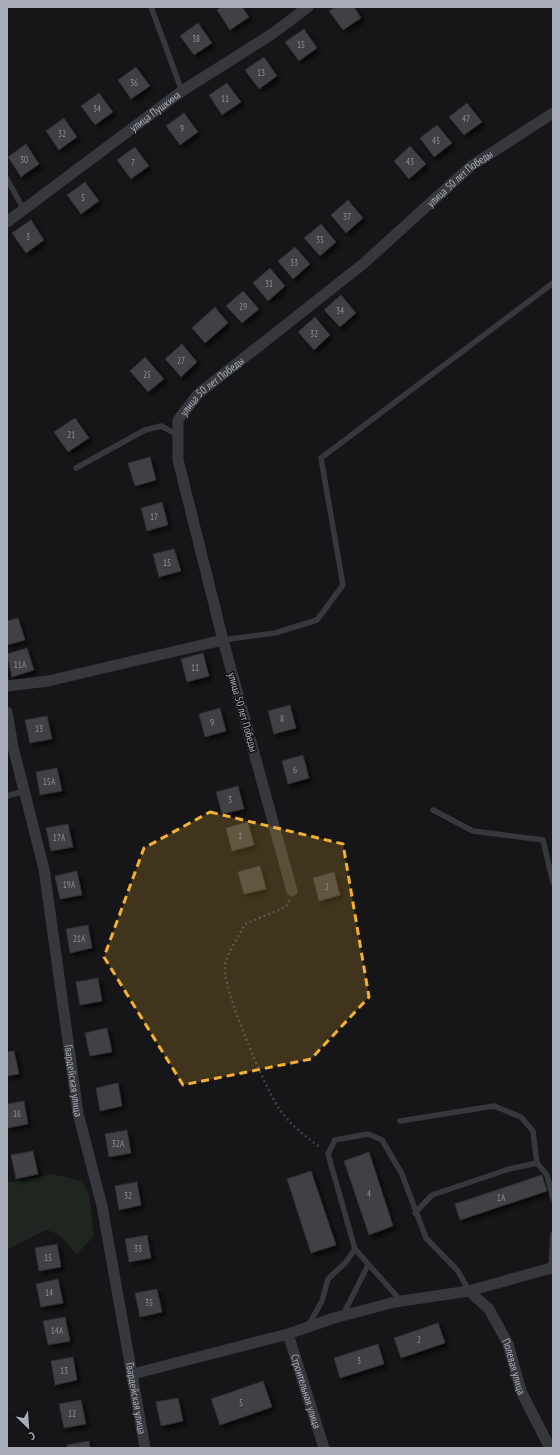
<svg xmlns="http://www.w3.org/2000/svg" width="560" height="1455" viewBox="0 0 560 1455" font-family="'PT Sans Narrow',sans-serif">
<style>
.green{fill:#1e261f}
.building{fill:#404145;stroke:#303034;filter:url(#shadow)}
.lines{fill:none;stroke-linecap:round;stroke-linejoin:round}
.path{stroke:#3d3f44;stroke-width:2.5;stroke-dasharray:2 3;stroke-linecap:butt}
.service{stroke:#37383d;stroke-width:5.5}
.minor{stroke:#37383d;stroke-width:11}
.marked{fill:#f2b134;fill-opacity:0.2;stroke:#f2b134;stroke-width:3;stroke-dasharray:8 5;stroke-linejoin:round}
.labels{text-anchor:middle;stroke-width:3;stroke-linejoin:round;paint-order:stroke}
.number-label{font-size:9px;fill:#8e929b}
.street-label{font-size:11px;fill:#a8adb8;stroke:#111113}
</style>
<defs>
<filter id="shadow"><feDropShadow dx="3.5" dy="3.5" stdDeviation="2" flood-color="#0009"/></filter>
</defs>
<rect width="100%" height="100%" fill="#161618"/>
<path class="green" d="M52,1174L82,1181L89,1194L94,1236L77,1254L58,1234L46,1230L7,1250V1183Z"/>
<g class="building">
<path d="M221,7H242L249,17L230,30L217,10Z"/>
<path d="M335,7H354L361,18L343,30L329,11Z"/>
<path d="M198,23L212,43L194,55L180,36Z"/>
<path d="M304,29L317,48L299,61L285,42Z"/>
<path d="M264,57L277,76L259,89L245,70Z"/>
<path d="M136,67L150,86L131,99L118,80Z"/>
<path d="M227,83L241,102L222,115L209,95Z"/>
<path d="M99,93L113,112L95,125L81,106Z"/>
<path d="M467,103L482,122L464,135L449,117Z"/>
<path d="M184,113L198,132L180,145L166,126Z"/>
<path d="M64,118L77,137L59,150L46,131Z"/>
<path d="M437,125L452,143L434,157L420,138Z"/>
<path d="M26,144L39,164L21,177L8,157Z"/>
<path d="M410,146L426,164L409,179L394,161Z"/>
<path d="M135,147L149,166L131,179L117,160Z"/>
<path d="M85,182L99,201L81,214L67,195Z"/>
<path d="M348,200L363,218L346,233L331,215Z"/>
<path d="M31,220L44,240L26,253L12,233Z"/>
<path d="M321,224L336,242L320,256L304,238Z"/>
<path d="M295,247L310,264L293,279L278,261Z"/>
<path d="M270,268L285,286L268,301L253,283Z"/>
<path d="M243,291L259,309L242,323L226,306Z"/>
<path d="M341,295L356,313L340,327L324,310Z"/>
<path d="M215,307L228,323L205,343L192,328Z"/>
<path d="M315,317L330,335L314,350L298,332Z"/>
<path d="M182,344L197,362L181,377L165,359Z"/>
<path d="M145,357L164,379L148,392L130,371Z"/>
<path d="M75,418L89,438L68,452L54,432Z"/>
<path d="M150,457L156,480L135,486L128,463Z"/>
<path d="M162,502L168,525L147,531L141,508Z"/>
<path d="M174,549L181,571L159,577L153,554Z"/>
<path d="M18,618L25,640L7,645V621Z"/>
<path d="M27,648L34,670L12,677L7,654Z"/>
<path d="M203,653L209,676L187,682L181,659Z"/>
<path d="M290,705L296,728L274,734L268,711Z"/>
<path d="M220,708L226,731L205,737L199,714Z"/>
<path d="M47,716L52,739L30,743L25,720Z"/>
<path d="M303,755L309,778L288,784L282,761Z"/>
<path d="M57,768L62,791L40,795L36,772Z"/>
<path d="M238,786L244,809L222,814L216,792Z"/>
<path d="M248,822L254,845L232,851L226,828Z"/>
<path d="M68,824L73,847L51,851L46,828Z"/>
<path d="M260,866L266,889L244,894L238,872Z"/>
<path d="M77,871L82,895L60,899L55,876Z"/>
<path d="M334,872L340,895L319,901L313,878Z"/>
<path d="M88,925L92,948L70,953L66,929Z"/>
<path d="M98,978L102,1001L80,1005L76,982Z"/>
<path d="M107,1028L112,1052L90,1056L85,1033Z"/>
<path d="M14,1051L19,1074L7,1076V1052Z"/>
<path d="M118,1083L122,1106L100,1111L96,1088Z"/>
<path d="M24,1101L28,1124L7,1128V1104Z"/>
<path d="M127,1130L131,1153L109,1157L105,1134Z"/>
<path d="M33,1151L38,1174L16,1179L11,1155Z"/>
<path d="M369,1152L393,1226L369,1235L344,1161Z"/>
<path d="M311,1171L336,1245L311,1253L287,1179Z"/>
<path d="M542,1175L547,1191L460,1220L455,1204Z"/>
<path d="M137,1182L141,1205L119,1210L115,1186Z"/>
<path d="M147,1235L151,1258L129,1262L125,1239Z"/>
<path d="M57,1244L61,1267L39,1271L35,1248Z"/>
<path d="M58,1279L63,1303L41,1307L36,1284Z"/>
<path d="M157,1289L162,1312L140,1317L135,1293Z"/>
<path d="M65,1317L70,1341L48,1345L43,1321Z"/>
<path d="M438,1323L445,1343L401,1358L394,1338Z"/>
<path d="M378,1344L384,1364L340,1378L334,1358Z"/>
<path d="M73,1357L77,1380L55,1385L51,1361Z"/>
<path d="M263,1381L272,1407L220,1425L211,1399Z"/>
<path d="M178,1398L183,1421L161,1426L156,1402Z"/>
<path d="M81,1400L86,1424L64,1428L59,1404Z"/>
<path d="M89,1441L90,1448H68L67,1445Z"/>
</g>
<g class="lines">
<path class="path" d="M289,900L286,907L245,924C240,934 226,955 225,965C221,986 265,1087 278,1107C289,1124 305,1136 321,1148"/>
<g class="service">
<path d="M151,7L182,91"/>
<path d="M7,179L24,210"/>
<path d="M76,468L145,430L161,426L178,435"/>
<path d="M223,640L275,633L317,620L343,585L321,458L553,283"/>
<path d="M7,796L25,791"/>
<path d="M433,810L473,831L543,840L553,883"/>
<path d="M400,1121L494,1106L521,1117L533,1131L537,1163"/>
<path d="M415,1213L432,1195L509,1169L537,1163L547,1175L553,1199"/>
<path d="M355,1249L401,1301"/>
<path d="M551,1268L553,1234"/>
<path d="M343,1315L368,1265"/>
<path d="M308,1326L322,1301L328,1279L346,1262L355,1249L328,1154L335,1140L368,1134L382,1140L402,1174L426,1238L458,1271L469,1291"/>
</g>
<g class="minor">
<path id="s1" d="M7,222L182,91L272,34L308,7"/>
<path d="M7,686L48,681L223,640"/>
<path id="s2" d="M7,712L13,747L44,869L78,1113L102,1206L145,1448"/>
<path id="s3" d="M292,891L223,640L178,460V420L198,394L363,264L471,166L553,113"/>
<path id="s4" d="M469,1291L489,1309L508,1344L521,1391L550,1448"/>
<path id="s5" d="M288,1334L324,1448"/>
<path d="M133,1374L288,1334L334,1318L395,1302L469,1291L551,1268L553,1269"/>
</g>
</g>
<path class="marked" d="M210,812L343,844L369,997L311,1059L183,1085L104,957L144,848Z"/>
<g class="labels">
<g class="number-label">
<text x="196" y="42">38</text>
<text x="301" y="48">15</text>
<text x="261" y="76">13</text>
<text x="134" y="86">36</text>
<text x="225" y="102">11</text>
<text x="97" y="112">34</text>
<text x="466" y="122">47</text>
<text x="182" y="132">9</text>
<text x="62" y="137">32</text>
<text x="436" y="144">45</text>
<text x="24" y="163">30</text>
<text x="410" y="165">43</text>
<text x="133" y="166">7</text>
<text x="83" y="201">5</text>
<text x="347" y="220">37</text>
<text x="28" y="240">3</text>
<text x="320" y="243">35</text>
<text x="294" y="266">33</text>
<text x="269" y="287">31</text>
<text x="243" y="310">29</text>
<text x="340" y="314">34</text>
<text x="314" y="337">32</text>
<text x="181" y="364">27</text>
<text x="147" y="378">25</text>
<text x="71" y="438">21</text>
<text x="154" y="520">17</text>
<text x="167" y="566">15</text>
<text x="20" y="668">11А</text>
<text x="195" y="671">11</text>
<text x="282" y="722">8</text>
<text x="212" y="726">9</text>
<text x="39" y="732">13</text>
<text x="295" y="773">6</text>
<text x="49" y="785">15А</text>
<text x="230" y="803">3</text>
<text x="240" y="839">1</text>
<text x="59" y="841">17А</text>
<text x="69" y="888">19А</text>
<text x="327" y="890">2</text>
<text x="79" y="942">21А</text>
<text x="17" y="1117">16</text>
<text x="118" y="1147">32А</text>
<text x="369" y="1197">4</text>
<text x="128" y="1199">32</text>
<text x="501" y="1201">1А</text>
<text x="138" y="1252">33</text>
<text x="48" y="1261">15</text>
<text x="49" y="1296">14</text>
<text x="149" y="1306">35</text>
<text x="57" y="1334">14А</text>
<text x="419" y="1343">2</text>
<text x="359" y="1364">3</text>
<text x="64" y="1374">13</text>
<text x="241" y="1406">5</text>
<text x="72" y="1417">12</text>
</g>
<g class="street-label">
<text dy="4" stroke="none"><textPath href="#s1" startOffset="185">улица Пушкина</textPath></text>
<text dy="4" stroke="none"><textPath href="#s3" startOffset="858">улица 50 лет Победы</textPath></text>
<text dy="4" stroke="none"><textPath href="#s3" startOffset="534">улица 50 лет Победы</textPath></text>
<text transform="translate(243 712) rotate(74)" y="4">улица 50 лет Победы</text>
<text dy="4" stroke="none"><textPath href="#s2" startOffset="375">Гвардейская улица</textPath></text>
<text dy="4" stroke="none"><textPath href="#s4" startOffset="90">Полевая улица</textPath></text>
<text dy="4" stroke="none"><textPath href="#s5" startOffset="60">Строительная улица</textPath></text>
<text dy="4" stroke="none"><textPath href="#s2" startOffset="699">Гвардейская улица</textPath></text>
</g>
</g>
<rect width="560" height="1455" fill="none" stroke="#a8adb8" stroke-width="16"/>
<g transform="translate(28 1427) rotate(155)" stroke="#111113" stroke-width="3" paint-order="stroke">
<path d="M0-3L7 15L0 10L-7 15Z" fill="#a8adb8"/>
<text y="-6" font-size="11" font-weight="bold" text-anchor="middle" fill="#a8adb8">С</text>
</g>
</svg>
